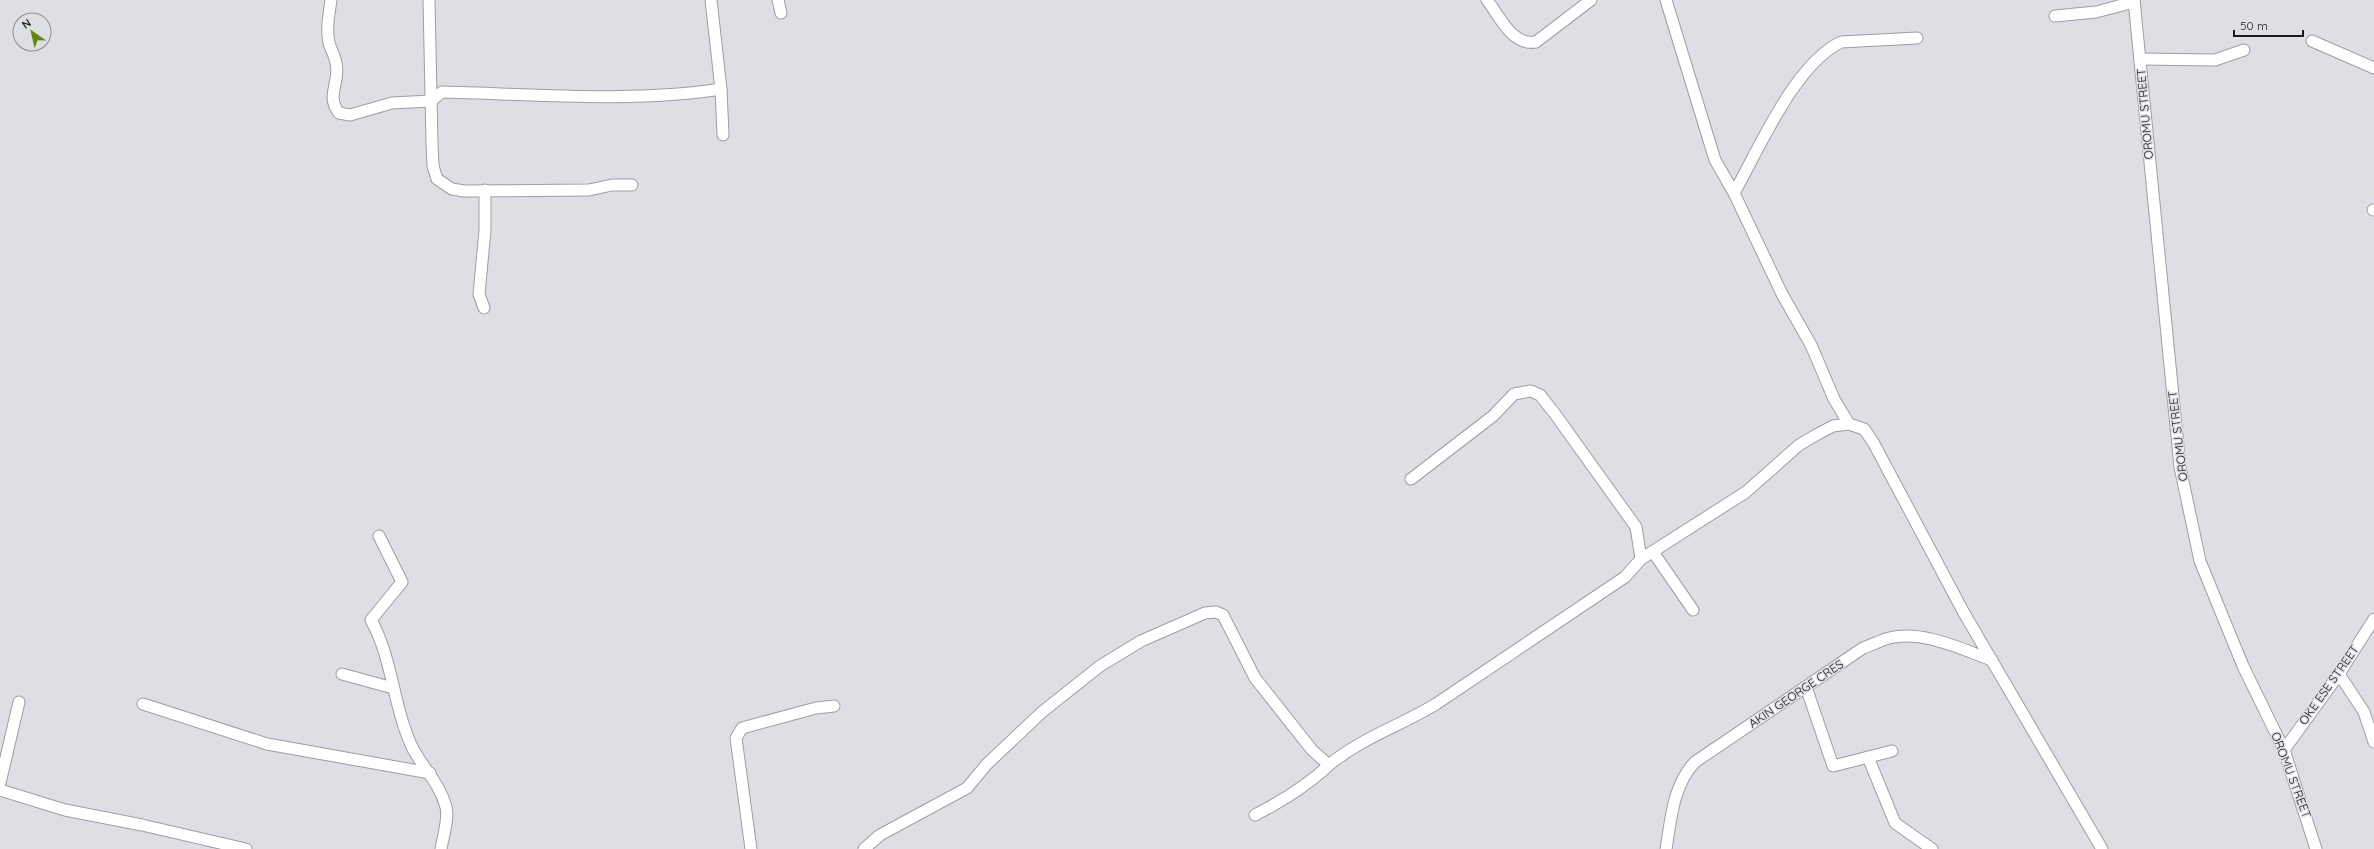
<svg xmlns="http://www.w3.org/2000/svg" width="2374" height="849" viewBox="0 0 2374 849" font-family="Quicksand,sans-serif">
<style>
.lines{fill:none;stroke-linecap:round;stroke-linejoin:round}
.minor-casing{stroke:#9d9ea2;stroke-width:13}
.minor{stroke:#fff;stroke-width:11}
.labels{text-anchor:middle;stroke-width:3;stroke-linejoin:round;paint-order:stroke}
.street-label{font-size:12px;fill:#191a1b;stroke:#dedfe4}
</style>
<rect width="100%" height="100%" fill="#dedfe4"/>
<g class="lines">
<g class="minor-casing">
<g id="minor">
<path d="M331,0C329,15 326,28 329,43C331,50 335,56 336,63C341,82 325,95 339,113L350,115L392,103L431,101L442,92C534,94 630,103 721,89"/>
<path d="M429,0L432,143L433,166L437,179L452,189L464,191L589,190L612,185H632"/>
<path d="M711,0L721,89L723,135"/>
<path d="M778,0L781,13"/>
<path d="M1487,0C1500,17 1512,46 1536,42L1591,0"/>
<path d="M1666,0L1715,160L1734,193L1782,294L1811,345L1834,399L1849,424"/>
<path d="M2134,0L2180,467L2200,561L2243,666L2284,750L2316,849"/>
<path d="M2055,16L2096,12L2134,2"/>
<path d="M2312,41L2374,68"/>
<path d="M2140,59L2215,60L2244,50"/>
<path d="M1734,193C1759,149 1794,65 1841,42L1917,38"/>
<path d="M2373,210H2374"/>
<path d="M484,308L479,294L485,230V190"/>
<path d="M1411,479L1493,416L1514,394L1531,391L1540,395L1555,414L1636,527L1641,559"/>
<path d="M379,536L402,582L371,620C393,659 393,708 413,749C424,769 440,784 446,807C449,818 443,837 441,849"/>
<path d="M1653,552L1693,610"/>
<path d="M342,674L393,688"/>
<path d="M2339,674L2364,712L2374,742"/>
<path d="M1806,687L1833,766L1892,751"/>
<path d="M143,704L267,744L430,773"/>
<path d="M2284,750L2339,674L2374,619"/>
<path d="M1868,757L1895,823L1932,849"/>
<path d="M0,783L19,702"/>
<path d="M0,790L65,810L142,825L246,849"/>
<path d="M1255,815C1282,801 1307,786 1329,765"/>
<path d="M751,849L736,738L742,728L816,708L834,706"/>
<path d="M864,849L880,835L967,788L987,764L1042,712L1100,666L1141,641L1205,613L1216,612L1223,615L1255,678L1312,750L1329,765C1363,737 1400,726 1436,704L1625,577L1641,559L1746,492L1799,445L1816,435L1833,426L1849,424L1864,429L1873,442L1964,613L2102,849"/>
<path d="M1666,849C1671,819 1673,785 1695,762L1863,648C1872,645 1881,640 1889,638C1923,630 1961,649 1992,660"/>
</g>
</g>
<use href="#minor" class="minor"/>
</g>
<g class="labels">
<g class="street-label">
<text transform="translate(2145 114) rotate(-95)" y="4">OROMU STREET</text>
<text transform="translate(2178 436) rotate(-97)" y="4">OROMU STREET</text>
<text transform="translate(2329 685) rotate(-55)" y="4">OKE ESE STREET</text>
<text transform="translate(1796 694) rotate(-34)" y="4">AKIN GEORGE CRES</text>
<text transform="translate(2291 775) rotate(69)" y="4">OROMU STREET</text>
</g>
</g>
<g transform="translate(32 32) rotate(326)"><circle r="19" fill="#dedfe4" stroke="#8f9094"/>
<path d="M0-3L7 15L0 10L-7 15Z" fill="#61880f"/>
<text y="-6" font-size="11" font-weight="bold" text-anchor="middle" fill="#191a1b">N</text>
</g>
<path d="M2234 30v6h69v-6" fill="none" stroke="#191a1b" stroke-width="2"/>
<text x="2240" y="30" font-size="12" fill="#191a1b" stroke="#dedfe4" stroke-width="3" paint-order="stroke">50 m</text>
</svg>
